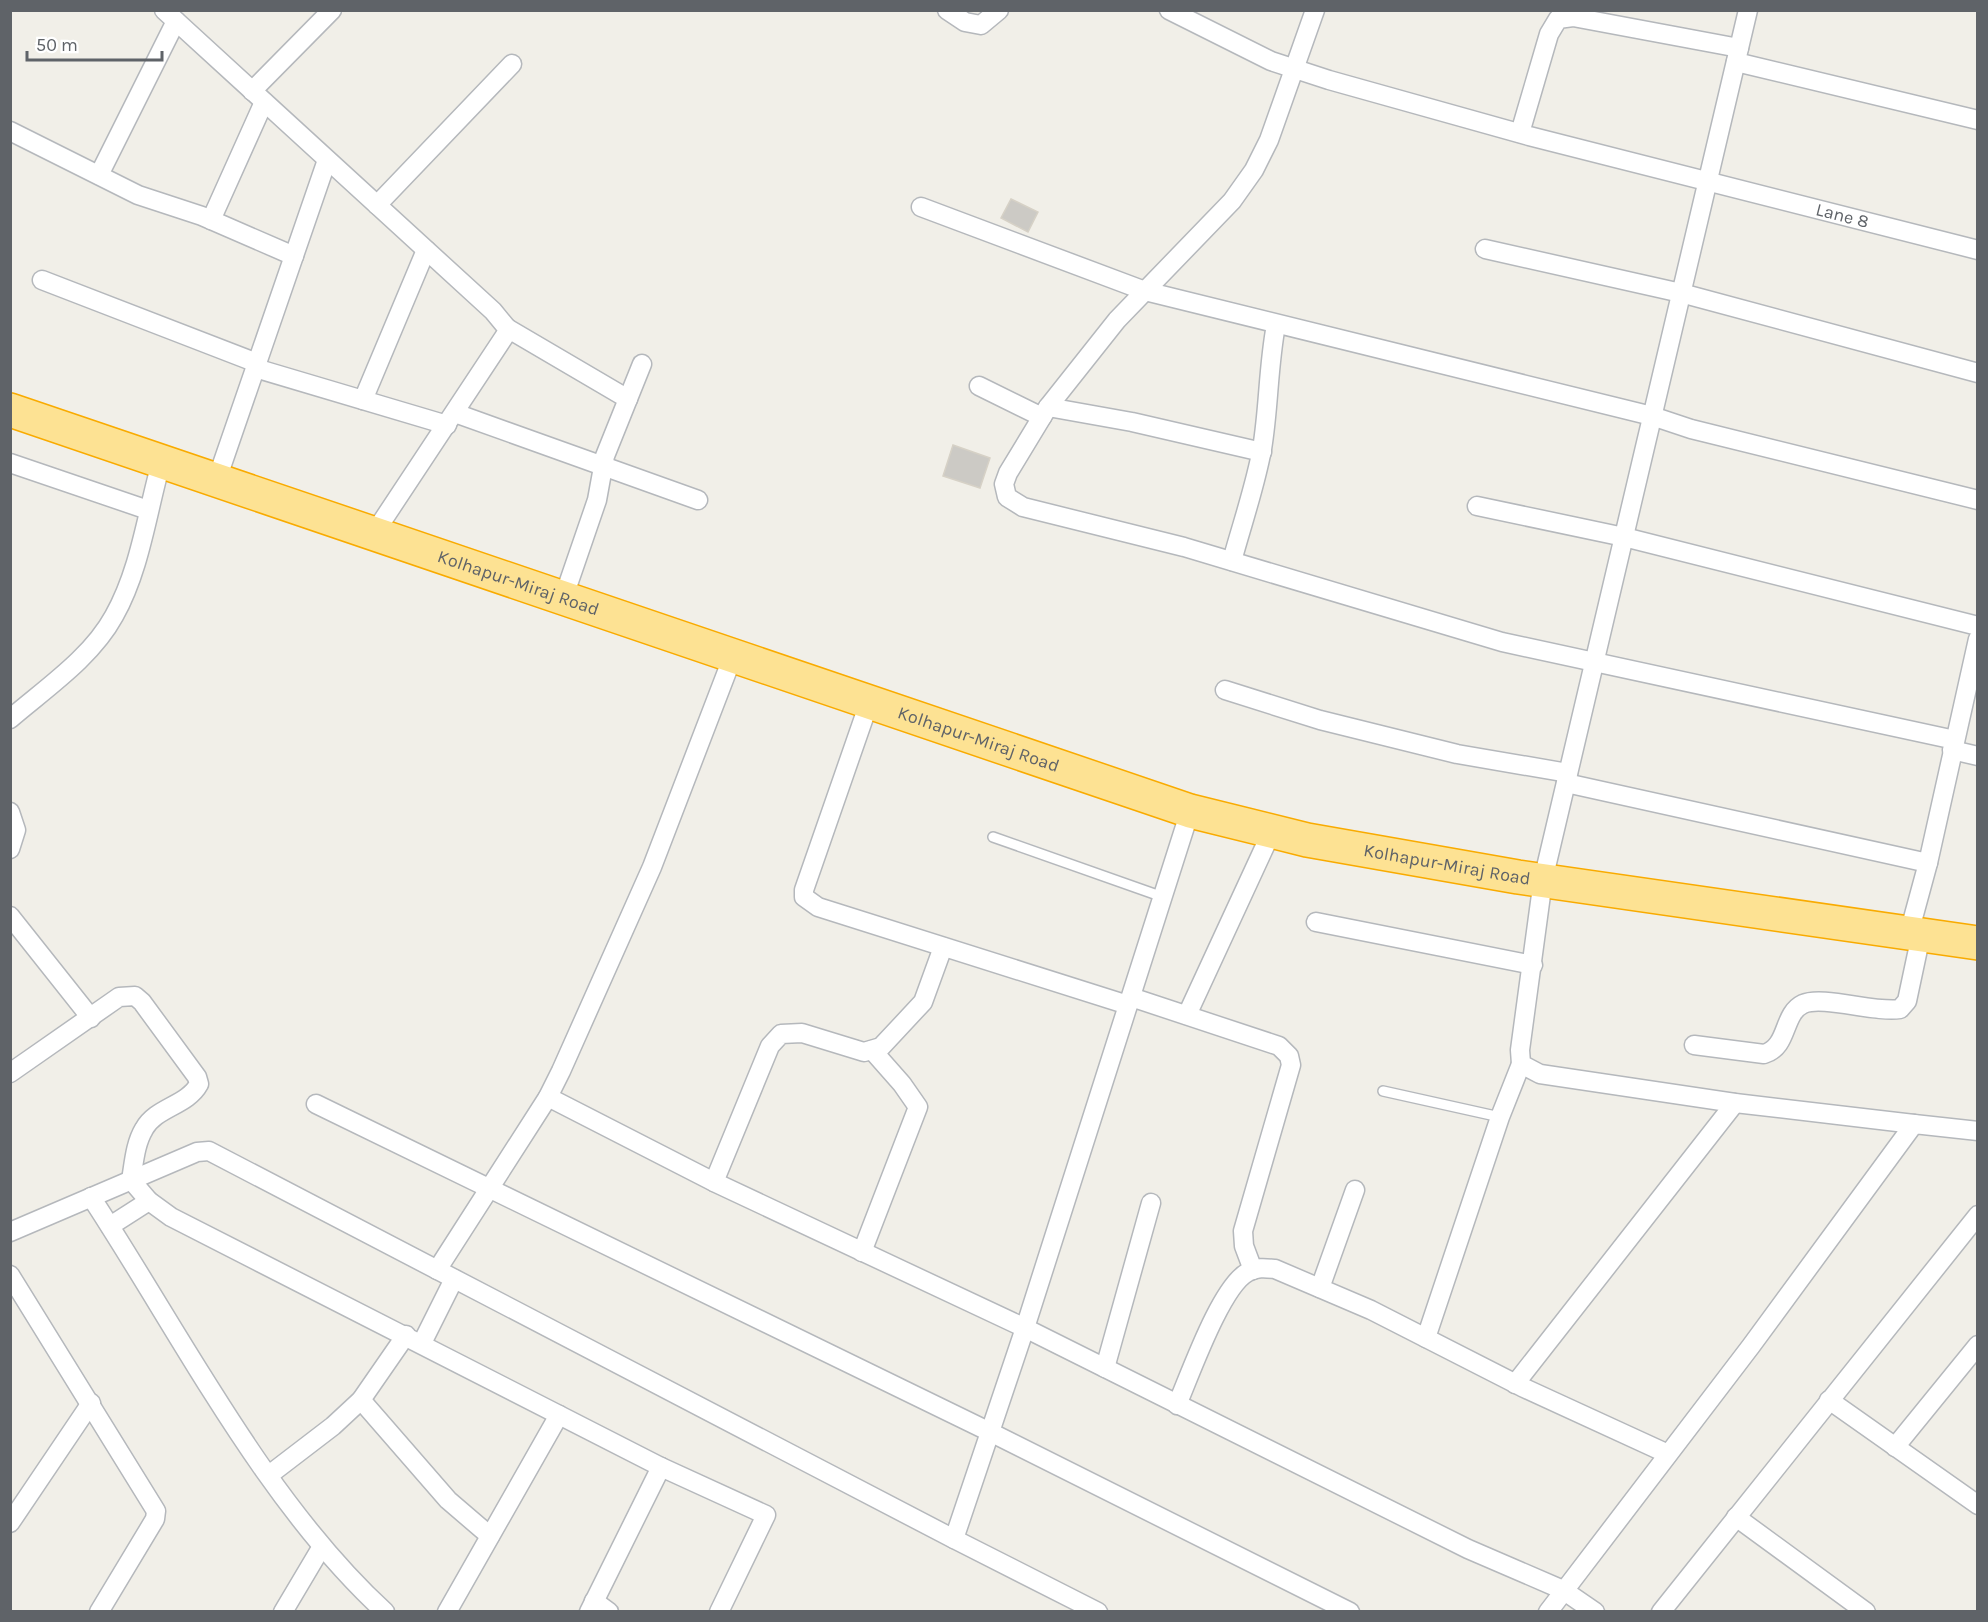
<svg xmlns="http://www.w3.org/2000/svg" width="1988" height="1622" viewBox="0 0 1988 1622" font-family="Karla,sans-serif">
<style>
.building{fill:#cccac5;stroke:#d6d1c6;stroke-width:1.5}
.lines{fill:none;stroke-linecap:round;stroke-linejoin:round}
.lane-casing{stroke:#b5b8bc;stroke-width:12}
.street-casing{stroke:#b5b8bc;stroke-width:21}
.highway-casing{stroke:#f9ab00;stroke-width:36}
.lane{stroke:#fff;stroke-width:9}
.street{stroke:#fff;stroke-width:18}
.highway{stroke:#fde293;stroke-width:33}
.labels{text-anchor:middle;stroke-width:4.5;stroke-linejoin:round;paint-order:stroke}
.street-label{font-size:18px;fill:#5f6368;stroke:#fff}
</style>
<rect width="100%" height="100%" fill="#f1efe8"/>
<g class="building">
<path d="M1011,199L1038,212L1028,232L1001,218Z"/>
<path d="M953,445L990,458L980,488L943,476Z"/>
</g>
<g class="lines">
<g class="lane-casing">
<g id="lane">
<path d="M993,837L1163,897"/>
<path d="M1383,1091L1500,1117"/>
</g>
</g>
<g class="street-casing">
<g id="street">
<path d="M164,10L493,311L507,328L506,334L373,535"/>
<path d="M947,10L965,22L981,25L999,10"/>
<path id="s1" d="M1169,10L1271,61L1329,80L1529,136L1978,250"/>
<path d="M1315,10L1269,140L1254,170L1232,201L1117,320L1048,407L1008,473L1004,484L1007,497L1023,507L1184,547L1502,642L1955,740"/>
<path d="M1748,10L1543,880L1520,1050L1521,1064L1540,1074L1735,1103L1914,1124"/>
<path d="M1736,62L1978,120"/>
<path d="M252,91L332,10"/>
<path d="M10,131L138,195L202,216L294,256"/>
<path d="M1520,133L1549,34L1558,19L1573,17L1739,48"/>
<path d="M99,175L176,21"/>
<path d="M377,205L512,64"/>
<path d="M921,207L1145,291L1652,416L1691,429L1978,500"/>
<path d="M211,220L264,102"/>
<path d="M1485,249L1681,293L1978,373"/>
<path d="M42,280L257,363"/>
<path d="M507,328L628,399"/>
<path d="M255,368L447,425"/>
<path d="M979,386L1042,417"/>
<path d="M363,400L426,250"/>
<path d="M1048,407L1132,422L1262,452"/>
<path d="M455,413L698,500"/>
<path d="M10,463L148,510"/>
<path d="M216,482L327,160"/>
<path d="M1477,506L1624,537L1978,626"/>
<path d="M1232,561C1242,524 1255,487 1262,449C1269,407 1268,367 1276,325"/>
<path d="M563,599L597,500L605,456L642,364"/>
<path d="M1225,690L1320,720L1457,754L1568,773"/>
<path d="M869,703L804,890V897L818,907L1128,1005"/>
<path d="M10,719C46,688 91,658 114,616C140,570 147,513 161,463"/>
<path d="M1952,750L1978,756"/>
<path d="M1566,783L1928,863"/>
<path d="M10,812L16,830L10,849"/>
<path d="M10,916L91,1018"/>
<path d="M1316,922L1533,965"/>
<path d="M1909,933L1928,863L1978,639"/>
<path d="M1131,997L1279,1046L1289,1056L1291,1065L1243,1231L1244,1246L1253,1270"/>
<path d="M1187,1015L1272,831"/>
<path d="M1694,1045L1764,1054C1789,1047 1782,1014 1803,1004C1822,995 1875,1013 1900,1009L1907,1001L1921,935"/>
<path d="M10,1073L119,997L135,996L142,1002L197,1077L199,1084C187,1106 156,1107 144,1129C135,1144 134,1163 131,1180L149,1201L171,1217L661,1467L766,1515L719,1612"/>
<path d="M548,1097L714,1182L1025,1328L1468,1549L1563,1590L1595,1612"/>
<path d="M316,1104L990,1432L1350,1612"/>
<path d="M714,1182L770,1046L781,1034L802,1033L864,1052L881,1047L923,1002L943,947"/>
<path d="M91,1197C181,1334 264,1501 385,1612"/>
<path d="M110,1226L149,1201"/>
<path d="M10,1232L197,1152L209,1151L954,1539"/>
<path d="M862,1252L918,1107L902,1084L872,1050"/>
<path d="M437,1270L548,1097L561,1071L652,867L733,656"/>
<path d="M10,1275L156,1511L155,1519L99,1612"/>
<path d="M1320,1288L1355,1190"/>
<path d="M1426,1338L1500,1117L1521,1064"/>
<path d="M422,1343L454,1279"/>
<path d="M1105,1368L1151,1203"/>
<path d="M1515,1384L1735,1103"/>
<path d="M361,1400L448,1500L490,1536"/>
<path d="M1829,1400L1978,1505"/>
<path d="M1177,1405C1190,1375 1221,1286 1248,1272C1257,1267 1265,1268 1275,1269L1371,1310L1522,1387L1668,1454"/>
<path d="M1895,1447L1978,1345"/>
<path d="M269,1475L333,1426L361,1400L406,1335"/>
<path d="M1736,1517L1866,1612"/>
<path d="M10,1523L91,1403"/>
<path d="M594,1601L609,1612"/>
<path d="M283,1612L321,1548"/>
<path d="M447,1612L559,1415"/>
<path d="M589,1612L661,1467"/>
<path d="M1098,1612L954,1539L1025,1328L1190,811"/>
<path d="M1548,1612L1751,1346L1914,1124L1978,1131"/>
<path d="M1661,1612L1978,1215"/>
</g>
</g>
<g class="highway-casing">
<g id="highway">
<path id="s2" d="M10,410L1190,811L1307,840L1518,877L1978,943"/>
</g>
</g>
<use href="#lane" class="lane"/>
<use href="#street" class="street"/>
<use href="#highway" class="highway"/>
</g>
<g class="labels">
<g class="street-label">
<text dy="6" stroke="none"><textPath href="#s1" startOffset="706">Lane 8</textPath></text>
<text dy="6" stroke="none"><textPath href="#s2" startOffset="537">Kolhapur-Miraj Road</textPath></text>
<text dy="6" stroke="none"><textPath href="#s2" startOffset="1023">Kolhapur-Miraj Road</textPath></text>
<text dy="6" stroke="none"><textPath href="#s2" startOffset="1509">Kolhapur-Miraj Road</textPath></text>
</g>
</g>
<rect width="1988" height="1622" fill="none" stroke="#5f6368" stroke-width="24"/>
<path d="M27 51v9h135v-9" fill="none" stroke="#5f6368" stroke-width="3"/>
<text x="36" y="51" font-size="18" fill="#5f6368" stroke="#ffffff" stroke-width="4.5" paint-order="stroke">50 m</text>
</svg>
